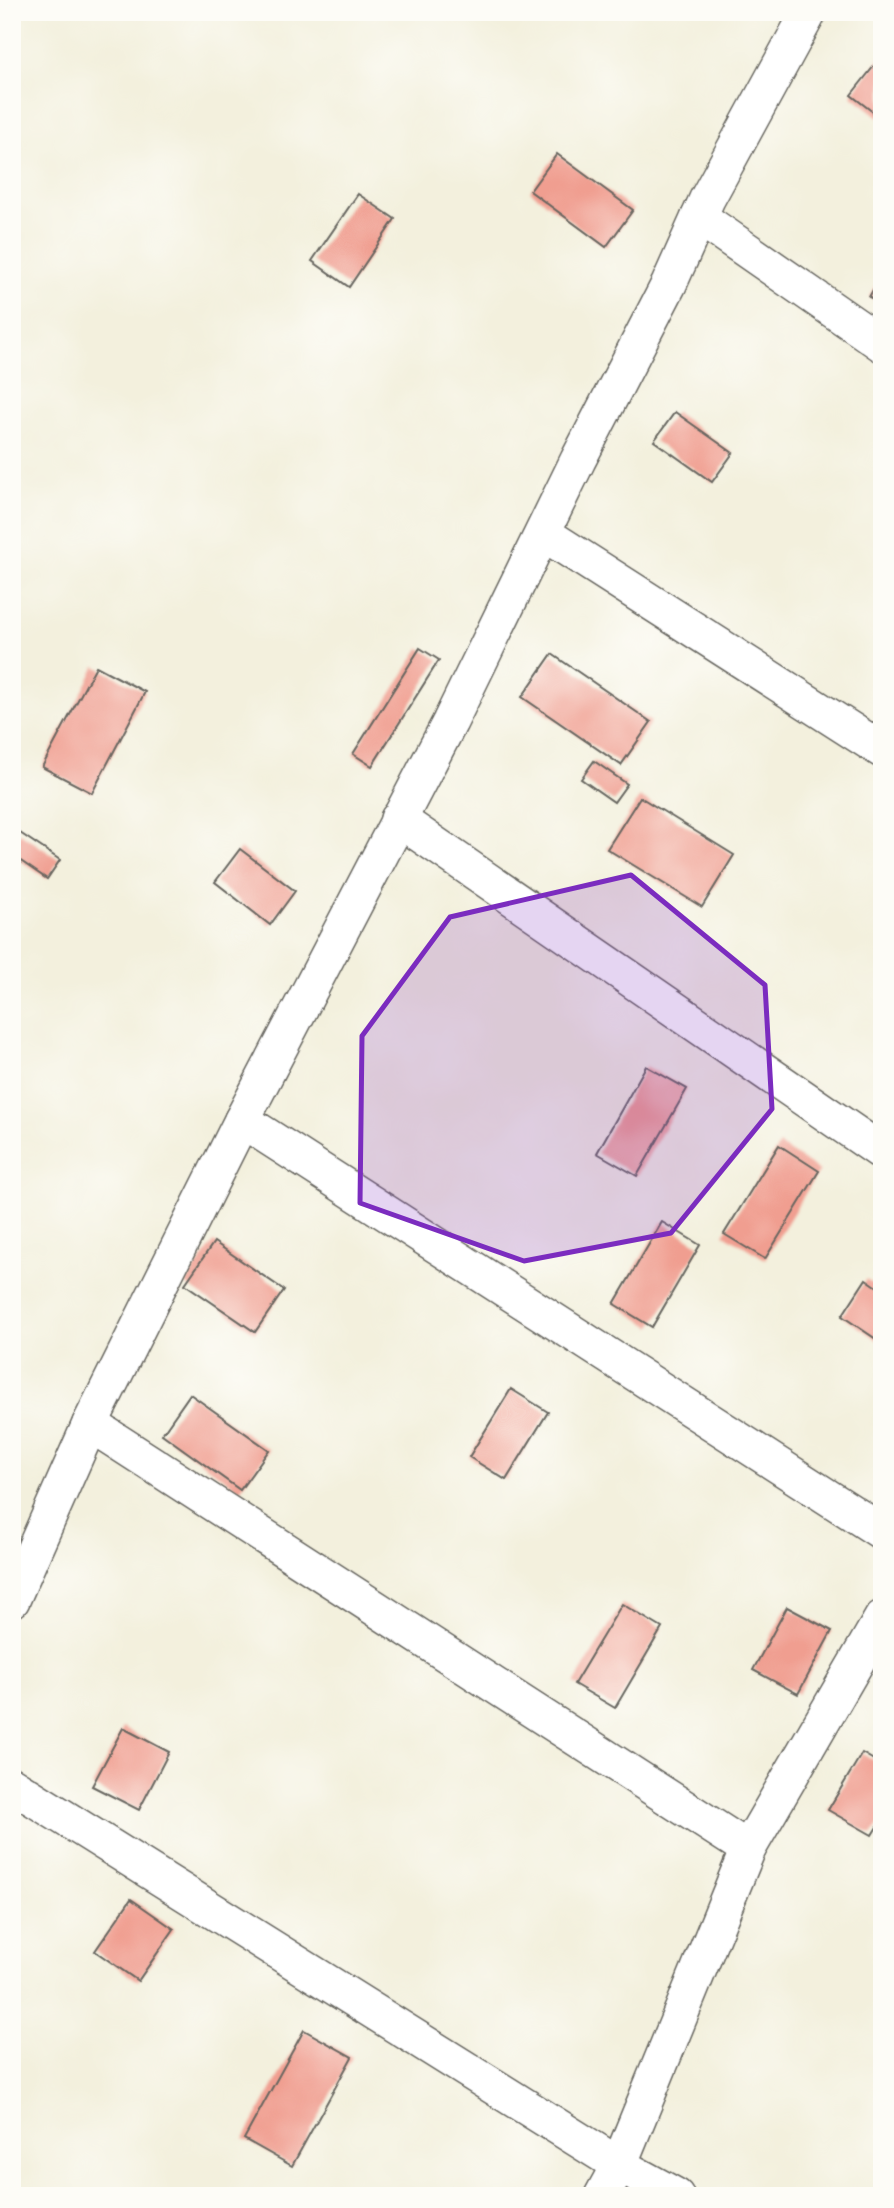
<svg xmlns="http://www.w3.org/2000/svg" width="894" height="2208" viewBox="0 0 894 2208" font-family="Mali,sans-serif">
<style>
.building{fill:#f09e90}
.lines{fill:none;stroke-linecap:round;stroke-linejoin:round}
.minor-casing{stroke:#676660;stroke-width:38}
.minor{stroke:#fff;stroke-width:35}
.marked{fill:#7b2cbf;fill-opacity:0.2;stroke:#7b2cbf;stroke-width:5;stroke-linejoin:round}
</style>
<rect width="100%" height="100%" fill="#fdfcf7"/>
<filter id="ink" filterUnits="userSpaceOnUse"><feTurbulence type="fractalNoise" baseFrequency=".0143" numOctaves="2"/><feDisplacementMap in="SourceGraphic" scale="14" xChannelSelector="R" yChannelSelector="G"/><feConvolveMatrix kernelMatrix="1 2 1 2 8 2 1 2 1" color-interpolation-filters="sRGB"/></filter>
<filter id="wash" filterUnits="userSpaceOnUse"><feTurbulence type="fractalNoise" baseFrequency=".00686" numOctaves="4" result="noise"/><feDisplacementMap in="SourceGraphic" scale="28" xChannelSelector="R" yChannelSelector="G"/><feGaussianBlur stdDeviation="1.57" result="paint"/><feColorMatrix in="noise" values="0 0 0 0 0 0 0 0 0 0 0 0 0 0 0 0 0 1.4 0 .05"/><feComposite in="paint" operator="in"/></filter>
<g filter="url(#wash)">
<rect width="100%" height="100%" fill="#f3f0dd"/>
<g id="blocks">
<g class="building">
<path d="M882,56V119L851,95Z"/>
<path d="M557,154L633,210L606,247L530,191Z"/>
<path d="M358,194L395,219L349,287L312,261Z"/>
<path d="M882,274V303L869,297Z"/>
<path d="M675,412L733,453L712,482L654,441Z"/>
<path d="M420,648L439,660L372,766L353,754Z"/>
<path d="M552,654L651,722L621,765L522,697Z"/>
<path d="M96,666L145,692L92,793L42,767Z"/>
<path d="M594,761L627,784L614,802L581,779Z"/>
<path d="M640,797L734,855L702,907L607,849Z"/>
<path d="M20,833L60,860L47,879L12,855V844Z"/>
<path d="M240,849L295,891L270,925L215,882Z"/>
<path d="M646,1066L687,1089L637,1176L597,1153Z"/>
<path d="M779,1145L819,1171L765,1259L724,1234Z"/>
<path d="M662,1222L700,1245L652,1327L614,1304Z"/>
<path d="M214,1242L284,1290L255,1332L185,1284Z"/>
<path d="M866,1279L882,1290V1343L842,1316Z"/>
<path d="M511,1389L548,1412L506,1480L469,1457Z"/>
<path d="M190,1394L269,1450L240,1490L162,1434Z"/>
<path d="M622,1604L662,1628L615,1708L574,1684Z"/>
<path d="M787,1607L832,1631L798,1694L753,1670Z"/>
<path d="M123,1728L169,1752L139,1810L92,1786Z"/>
<path d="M862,1753L882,1765V1819L872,1835L828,1810Z"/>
<path d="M131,1899L174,1929L138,1981L95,1951Z"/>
<path d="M304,2030L352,2057L292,2166L244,2139Z"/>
</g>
</g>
</g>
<g filter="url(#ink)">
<use href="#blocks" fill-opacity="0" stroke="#676660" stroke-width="2"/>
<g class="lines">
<g class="minor-casing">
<g id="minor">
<path d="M699,217L882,344"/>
<path d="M543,533L882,750"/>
<path d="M398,819L882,1152"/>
<path d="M242,1120L882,1532"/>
<path d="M90,1424L748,1849"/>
<path d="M12,1600L90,1424L242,1120L450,722L578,460L669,284L707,199L809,12"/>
<path d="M12,1785L619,2165L676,2196"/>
<path d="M602,2196L619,2165L748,1849L882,1618"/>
</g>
</g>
<use href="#minor" class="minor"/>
</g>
</g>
<path class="marked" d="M631,875L765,985L772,1109L671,1233L524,1261L360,1203L362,1036L450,917Z"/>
<rect width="894" height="2208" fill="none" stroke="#fdfcf7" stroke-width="42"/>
</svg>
